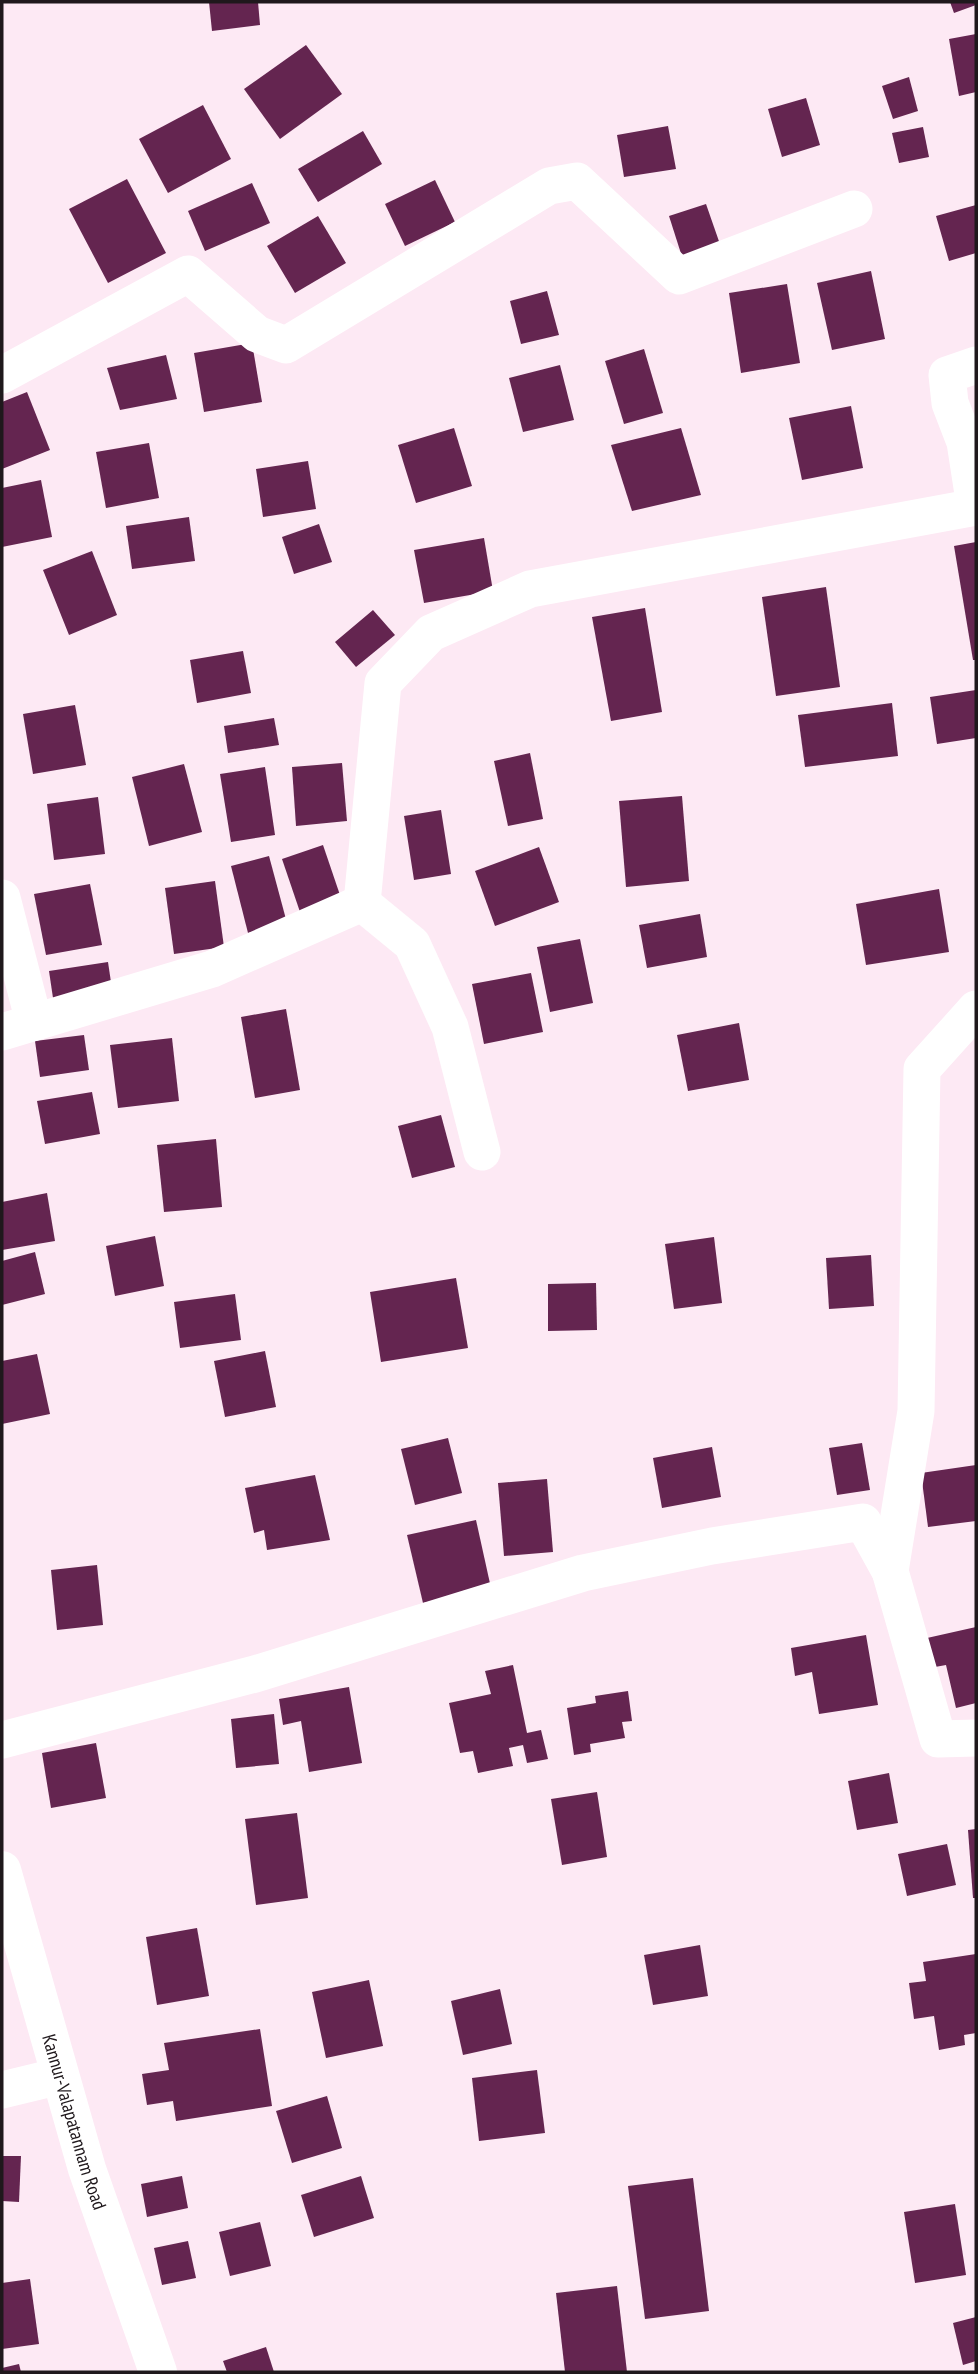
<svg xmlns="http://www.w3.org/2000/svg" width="978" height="2374" viewBox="0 0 978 2374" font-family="'PT Sans Narrow',sans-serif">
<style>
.building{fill:#642550}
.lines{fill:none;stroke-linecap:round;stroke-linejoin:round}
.street{stroke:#fff;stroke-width:37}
.secondary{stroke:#fff;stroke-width:38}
.labels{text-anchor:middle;stroke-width:7;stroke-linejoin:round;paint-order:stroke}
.street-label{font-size:19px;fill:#1f181c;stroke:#fcfcfc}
</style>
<rect width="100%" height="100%" fill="#fde9f4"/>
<g class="building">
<path d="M209,2H258L260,25L212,31Z"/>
<path d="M950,2H976V5L954,13Z"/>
<path d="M976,34V92L959,96L949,39Z"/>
<path d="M306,45L342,94L280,139L244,89Z"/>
<path d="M909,77L918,111L893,119L882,86Z"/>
<path d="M806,98L820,145L782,157L768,109Z"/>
<path d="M203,105L231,159L168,193L139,139Z"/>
<path d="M668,126L676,169L624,177L617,135Z"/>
<path d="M923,127L929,157L899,163L892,133Z"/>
<path d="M363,131L382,164L318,202L298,169Z"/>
<path d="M127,179L166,253L108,283L69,209Z"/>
<path d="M435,180L455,222L405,246L385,204Z"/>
<path d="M252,183L270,223L205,251L188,211Z"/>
<path d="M706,204L722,250L684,263L669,216Z"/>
<path d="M976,205V253L949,261L936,216Z"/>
<path d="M318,216L346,263L295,293L267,246Z"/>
<path d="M871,271L885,339L832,350L817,283Z"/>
<path d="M787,284L800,363L741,373L729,293Z"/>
<path d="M547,291L559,335L521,344L510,301Z"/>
<path d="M252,343L262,402L204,412L194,353Z"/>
<path d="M644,349L663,413L624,424L605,361Z"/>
<path d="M166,355L177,399L120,410L107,368Z"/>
<path d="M560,365L574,420L523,432L509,378Z"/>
<path d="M27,392L50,450L2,469V402Z"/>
<path d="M851,406L863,468L802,480L789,418Z"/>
<path d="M454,428L472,486L416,503L398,445Z"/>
<path d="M681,428L701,495L632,511L611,445Z"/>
<path d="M149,443L159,498L106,508L96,452Z"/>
<path d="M308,461L316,509L263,517L256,469Z"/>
<path d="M41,480L52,537L2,547V488Z"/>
<path d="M189,517L195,561L132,569L126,526Z"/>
<path d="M319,524L332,562L294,574L282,537Z"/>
<path d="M484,538L493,591L424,603L414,550Z"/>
<path d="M976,542V660H973L954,546Z"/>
<path d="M92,551L117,615L69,635L43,570Z"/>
<path d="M826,587L840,687L776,696L762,597Z"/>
<path d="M645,608L662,712L611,721L592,617Z"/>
<path d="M373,610L395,635L356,667L335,642Z"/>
<path d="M243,651L251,693L197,703L190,660Z"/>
<path d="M976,690V738L937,744L930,697Z"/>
<path d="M892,703L898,756L805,767L798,715Z"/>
<path d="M75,705L86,765L33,774L23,714Z"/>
<path d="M274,718L279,745L228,753L224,726Z"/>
<path d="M530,753L543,819L508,826L494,761Z"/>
<path d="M342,763L347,821L296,826L292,767Z"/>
<path d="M184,764L202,832L149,846L132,777Z"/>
<path d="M265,767L275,835L231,842L220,774Z"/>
<path d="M682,796L689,881L626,887L619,801Z"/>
<path d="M98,797L105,854L54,860L47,804Z"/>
<path d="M441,810L451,874L414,880L404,816Z"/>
<path d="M323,845L341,898L300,912L282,859Z"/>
<path d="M539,847L559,902L495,926L475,871Z"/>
<path d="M269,856L287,923L248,933L231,866Z"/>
<path d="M215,881L224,947L174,954L165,888Z"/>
<path d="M90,884L102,945L46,955L34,894Z"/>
<path d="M939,889L949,952L866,965L856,904Z"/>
<path d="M700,914L707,957L647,968L639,925Z"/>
<path d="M580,939L593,1003L550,1012L537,947Z"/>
<path d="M108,962L112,989L53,998L49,971Z"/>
<path d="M531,973L543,1032L484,1044L472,984Z"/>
<path d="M286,1009L300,1090L255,1098L241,1017Z"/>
<path d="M739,1023L749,1080L688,1091L677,1035Z"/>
<path d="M84,1035L89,1070L40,1077L35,1041Z"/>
<path d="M172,1038L179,1101L118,1108L110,1045Z"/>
<path d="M92,1092L100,1134L45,1144L37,1101Z"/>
<path d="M441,1115L455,1167L412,1178L398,1126Z"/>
<path d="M216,1139L222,1207L164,1212L157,1145Z"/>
<path d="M47,1193L55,1241L2,1250V1202Z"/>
<path d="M155,1236L164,1286L115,1296L106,1246Z"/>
<path d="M714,1237L722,1303L674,1309L665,1244Z"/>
<path d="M35,1252L45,1294L2,1305V1261Z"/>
<path d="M871,1255L874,1306L829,1309L826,1258Z"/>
<path d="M456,1278L468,1348L381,1362L370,1292Z"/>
<path d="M596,1283L597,1330L548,1331V1284Z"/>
<path d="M235,1294L241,1340L180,1348L174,1302Z"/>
<path d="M265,1351L276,1407L225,1417L214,1361Z"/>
<path d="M37,1354L50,1414L2,1424V1361Z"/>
<path d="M448,1438L462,1493L415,1505L401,1449Z"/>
<path d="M862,1443L870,1490L837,1495L829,1448Z"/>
<path d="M712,1447L721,1497L662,1508L653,1458Z"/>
<path d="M976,1465V1521L928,1527L921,1473Z"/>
<path d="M315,1475L330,1540L267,1550L264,1530L254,1533L245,1488Z"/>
<path d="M547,1479L553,1552L504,1556L498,1483Z"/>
<path d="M476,1520L491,1588L423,1603L407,1535Z"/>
<path d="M97,1565L103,1625L57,1630L51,1570Z"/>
<path d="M976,1627V1703L956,1708L946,1665L935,1667L927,1638Z"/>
<path d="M866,1635L878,1705L819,1714L812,1672L795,1676L791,1648Z"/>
<path d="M513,1665L527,1733L541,1730L548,1759L527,1763L523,1745L509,1748L513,1766L478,1773L473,1751L460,1753L449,1703L491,1694L485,1671Z"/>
<path d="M349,1687L362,1763L309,1772L301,1721L283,1725L279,1699Z"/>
<path d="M628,1691L632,1721L622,1722L625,1738L590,1744L591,1752L574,1755L567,1708L596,1703L595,1696Z"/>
<path d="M274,1714L279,1764L236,1768L231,1719Z"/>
<path d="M96,1743L106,1798L51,1808L42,1753Z"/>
<path d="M889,1773L898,1823L857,1830L848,1781Z"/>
<path d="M597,1792L607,1857L562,1865L551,1799Z"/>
<path d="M297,1813L308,1898L256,1905L245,1819Z"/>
<path d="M976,1829V1898H973L968,1830Z"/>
<path d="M947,1844L956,1885L907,1896L898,1854Z"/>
<path d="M197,1928L209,1996L157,2005L146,1937Z"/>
<path d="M700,1945L708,1996L653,2005L644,1955Z"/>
<path d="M976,1954V2033L964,2035L965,2045L939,2050L934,2016L914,2019L909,1983L926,1981L923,1962Z"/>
<path d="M369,1980L383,2046L326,2058L312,1992Z"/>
<path d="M500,1989L512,2044L463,2055L451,2001Z"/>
<path d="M260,2029L272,2106L176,2121L173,2101L147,2105L142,2074L169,2070L164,2043Z"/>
<path d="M537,2070L545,2133L479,2141L472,2078Z"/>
<path d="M327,2096L342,2148L292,2163L276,2111Z"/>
<path d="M2,2156H21L19,2202L2,2201Z"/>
<path d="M182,2176L188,2208L147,2217L141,2184Z"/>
<path d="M361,2176L374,2218L314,2237L301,2195Z"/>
<path d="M693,2178L709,2311L645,2319L628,2186Z"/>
<path d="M955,2204L966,2275L915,2283L904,2212Z"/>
<path d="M260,2222L271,2266L230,2276L219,2232Z"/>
<path d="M188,2241L196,2278L162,2285L154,2248Z"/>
<path d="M30,2279L39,2344L2,2349V2283Z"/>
<path d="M617,2286L627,2372H565L556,2293Z"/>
<path d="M976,2317V2361L963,2365L953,2323Z"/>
<path d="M266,2347L274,2372H227L223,2361Z"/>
<path d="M19,2364L21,2372H2V2368Z"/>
</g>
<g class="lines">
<g class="street">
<path d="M2,375L188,274L257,334L286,345L549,186L577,181L679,276L854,209"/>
<path d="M975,507L965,442L950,403L947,375L976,365"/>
<path d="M2,898L34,1022"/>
<path d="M362,903L383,683L431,633L530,589L976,507"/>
<path d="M362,903L412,944L450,1027L482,1152"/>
<path d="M2,1032L212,969L362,903"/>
<path d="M890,1571L916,1411L922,1069L976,1009"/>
<path d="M2,1740L255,1674L583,1573L712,1546L863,1522L890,1571L938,1739L976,1738"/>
<path d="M2,2090L60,2076"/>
</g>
<path class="secondary" id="s1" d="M2,1870L87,2169L158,2372"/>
</g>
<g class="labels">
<g class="street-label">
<text dy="7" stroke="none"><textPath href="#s1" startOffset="262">Kannur-Valapatannam Road</textPath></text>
</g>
</g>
<rect width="978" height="2374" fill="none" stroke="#1f181c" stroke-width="7"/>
</svg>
